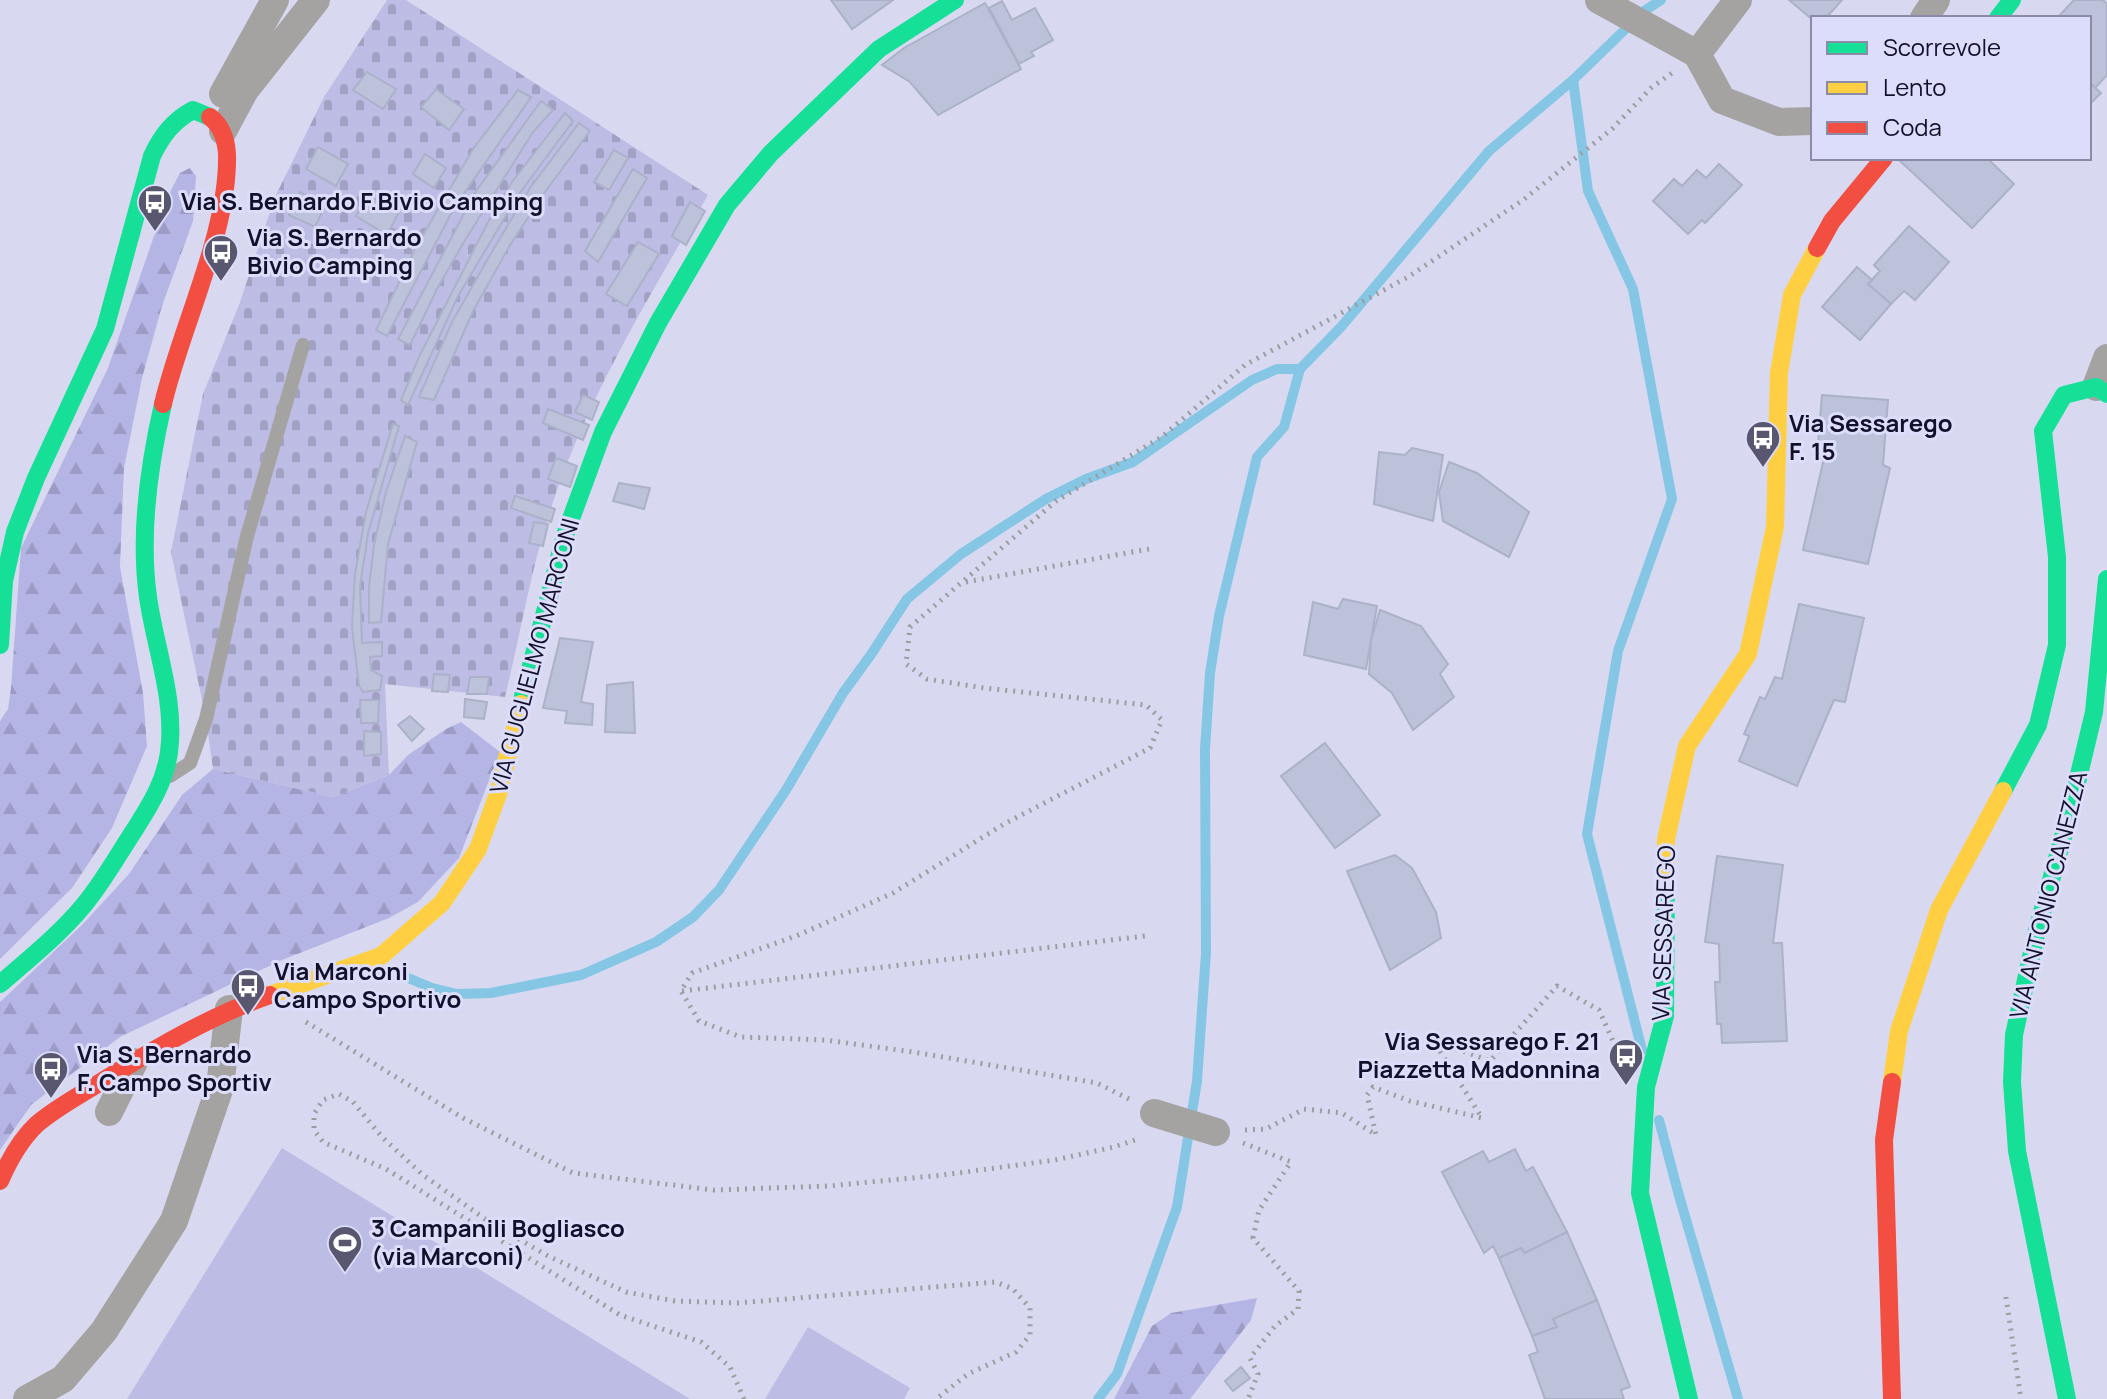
<svg xmlns="http://www.w3.org/2000/svg" width="2107" height="1399" viewBox="0 0 2107 1399" font-family="Manrope,sans-serif">
<style>
.forest{fill:url(#forest-firs)}
.cemetery{fill:url(#cemetery-stones)}
.pitch{fill:#bcbce4}
.lines{fill:none;stroke-linecap:round;stroke-linejoin:round}
.stream{stroke:#85c6e4;stroke-width:10}
.building{fill:#bbc2d9;stroke:#abb1c8;stroke-width:2}
.path{stroke:#9c9da1;stroke-width:5;stroke-dasharray:2 6;stroke-linecap:butt}
.lane{stroke:#a4a3a2;stroke-width:14}
.street{stroke:#a4a3a2;stroke-width:28}
.fast{stroke:#16e098;stroke-width:18}
.slow{stroke:#ffcf43;stroke-width:18}
.jam{stroke:#f24e42;stroke-width:18}
.labels{text-anchor:middle;stroke-width:6;stroke-linejoin:round;paint-order:stroke}
.poi-label{font-size:24px;font-weight:bold;fill:#13112a;stroke:#dcddfb;text-anchor:start}
.street-label{font-size:24px;fill:#13112a;stroke:#dcddfb}
</style>
<defs>
<pattern id="forest-firs" width="22" height="20" patternUnits="userSpaceOnUse" patternTransform="scale(2)"><rect width="22" height="20" fill="#b5b5e5"/><path d="M5 1l3.5 6h-7zM16 11l3.5 6h-7z" fill="#9b9bc5"/></pattern>
<pattern id="cemetery-stones" width="16" height="16" patternUnits="userSpaceOnUse" patternTransform="scale(2)"><rect width="16" height="16" fill="#bcbce4"/><path d="M2 7V4a2 2 0 0 1 4 0v3zM10 15v-3a2 2 0 0 1 4 0v3z" fill="#a1a1c4"/></pattern>
</defs>
<rect width="100%" height="100%" fill="#d8d9f0"/>
<g class="forest">
<path d="M190,168L196,176L193,221L162,306L142,378L124,468L120,567L143,693L147,746L112,828L72,888L0,959V721L8,709L11,688L21,548L108,368L168,196L180,173Z"/>
<path d="M461,722L500,752L459,858L418,902L389,918L282,960L120,1037L31,1105L0,1150V1002L81,926L129,874L182,795L213,769L333,797L389,775L408,755L446,729Z"/>
<path d="M1257,1298L1251,1320L1190,1399H1114L1152,1326L1171,1313Z"/>
</g>
<path class="cemetery" d="M387,0H406L708,195C647,301 581,407 546,524C529,580 519,640 505,697L385,684L389,775L333,797L213,769L206,719L171,552L203,394L239,305L275,197L324,97Z"/>
<g class="pitch">
<path d="M282,1148L690,1399H127Z"/>
<path d="M808,1327L910,1388L904,1399H765Z"/>
</g>
<g class="lines">
<g class="stream">
<path d="M376,972L401,975L432,988L457,994L491,993L581,975L656,942L693,917L719,890L786,790L843,693L870,656L907,599L961,554L1046,499L1086,479L1133,462L1252,380L1277,369H1300"/>
<path d="M1642,1050L1587,834L1618,651L1672,499L1633,289L1588,191L1573,80L1644,11L1661,0"/>
<path d="M1659,1120L1678,1192L1738,1399"/>
<path d="M1098,1399L1117,1374L1177,1207L1197,1081L1206,953L1205,749L1210,673L1219,616L1257,457L1284,427L1300,369L1341,327L1489,151L1573,80"/>
</g>
</g>
<g class="building">
<path d="M831,0H893L852,29Z"/>
<path d="M1789,0H1842L1826,18H1813V20Z"/>
<path d="M2074,0H2103L2107,4V75L2095,88L2089,82V18H2057Z"/>
<path d="M1002,1L1012,20L1035,8L1053,40L1031,52L1034,56L1019,64L989,8Z"/>
<path d="M985,3L1021,69L938,115L910,82L882,65L904,48Z"/>
<path d="M367,72L396,89L383,109L353,90Z"/>
<path d="M2089,82L2101,93L2089,105Z"/>
<path d="M436,89L464,109L449,130L421,107Z"/>
<path d="M518,90L531,97L454,208L387,336L376,330L415,249L473,149Z"/>
<path d="M541,101L553,110L533,132L465,240L437,289L410,345L398,339L476,191Z"/>
<path d="M565,113L573,121L519,194L458,296L408,405L401,400L419,357L487,224L512,182Z"/>
<path d="M579,123L590,131L545,192L510,245L473,311L434,400L419,397L452,322L493,250L530,188Z"/>
<path d="M318,147L348,164L336,186L306,169Z"/>
<path d="M614,150L628,158L609,190L594,182Z"/>
<path d="M425,154L446,168L434,188L413,174Z"/>
<path d="M1901,158H1987L2014,184L1972,228L1899,160Z"/>
<path d="M1719,164L1742,185L1705,223L1702,220L1688,234L1653,201L1674,179L1682,186L1697,170L1706,178Z"/>
<path d="M633,169L647,178L598,262L585,251Z"/>
<path d="M300,192L325,206L315,227L289,215Z"/>
<path d="M368,195L399,212L387,235L356,216Z"/>
<path d="M690,202L705,211L686,245L672,236Z"/>
<path d="M1909,226L1949,262L1915,300L1904,291L1891,304L1868,284L1880,271L1874,265Z"/>
<path d="M638,242L659,254L627,306L606,294Z"/>
<path d="M1857,267L1872,280L1868,284L1891,304L1860,340L1822,307Z"/>
<path d="M583,395L599,402L592,420L575,412Z"/>
<path d="M1822,395L1888,400L1883,465L1890,468L1868,564L1803,550L1824,458L1817,456Z"/>
<path d="M548,409L589,425L583,440L543,423Z"/>
<path d="M393,424L399,426L368,533L360,586L362,643L382,642V656L370,657L371,670L382,676L380,690L363,692L359,686L352,627L355,574L366,512Z"/>
<path d="M405,436L417,442L388,544L381,622L369,623V587L374,545L386,492Z"/>
<path d="M1412,448L1443,455L1433,521L1374,504L1379,452L1405,455Z"/>
<path d="M556,458L577,466L570,487L548,479Z"/>
<path d="M1449,462L1477,473L1529,512L1509,557L1443,521L1439,492Z"/>
<path d="M619,483L650,488L644,509L613,501Z"/>
<path d="M515,496L555,509L551,522L511,508Z"/>
<path d="M534,522L548,524L543,546L529,543Z"/>
<path d="M1343,599L1377,606L1366,669L1304,655L1313,602L1338,609Z"/>
<path d="M1799,604L1864,618L1845,702L1834,700L1797,786L1739,761L1749,736L1744,734L1760,697L1765,699L1775,677L1782,679Z"/>
<path d="M1380,610L1421,626L1448,664L1440,674L1454,697L1413,730L1392,693L1369,674L1371,640Z"/>
<path d="M560,638L593,642L581,702L593,704L592,725L565,723L567,711L543,708Z"/>
<path d="M434,674L450,675L448,692L432,691Z"/>
<path d="M470,677H489L487,694H467Z"/>
<path d="M633,682L635,733L605,732L607,685Z"/>
<path d="M465,699L487,702L484,719L464,717Z"/>
<path d="M360,700H379L378,723H361Z"/>
<path d="M410,716L424,729L412,741L398,725Z"/>
<path d="M364,731L381,732V754L364,756Z"/>
<path d="M1325,743L1380,815L1335,848L1281,776Z"/>
<path d="M1395,855L1412,868L1436,912L1441,938L1390,970L1347,871Z"/>
<path d="M1717,856L1783,865L1773,943H1782L1787,1041L1722,1043L1721,1024H1717L1715,982H1720L1719,944L1705,942Z"/>
<path d="M1515,1149L1526,1171L1533,1167L1567,1232L1525,1253L1521,1248L1499,1258L1493,1246L1484,1253L1442,1172L1483,1151L1489,1162Z"/>
<path d="M1567,1232L1597,1300L1553,1319L1557,1327L1532,1336L1499,1258L1521,1248L1525,1253Z"/>
<path d="M1597,1300L1630,1387L1621,1390L1624,1399H1545L1529,1355L1538,1352L1532,1336L1557,1327L1553,1319Z"/>
<path d="M1241,1367L1250,1378L1233,1391L1225,1381Z"/>
</g>
<g class="lines">
<g class="path">
<path d="M966,582L1149,549"/>
<path d="M682,991L1145,936"/>
<path d="M306,1022L463,1118L573,1173L714,1190L829,1186L943,1175L1055,1160L1114,1147L1138,1139"/>
<path d="M1129,1099L1097,1083L913,1052L825,1040L741,1037L699,1021L681,991L692,973L796,936L893,893L1004,824L1150,748L1162,720L1146,705L984,688L927,679L906,664L910,627L1056,501L1163,436L1245,365L1408,277L1523,200L1612,129L1651,88L1672,73"/>
<path d="M1245,1130L1266,1129L1304,1109L1342,1113L1376,1135L1367,1095L1373,1087L1410,1101L1482,1118L1433,1040L1490,1061L1557,986L1599,1010L1618,1052"/>
<path d="M1243,1143L1291,1162L1259,1210L1253,1238L1299,1291L1298,1309L1275,1326L1250,1358L1258,1374L1248,1399"/>
<path d="M2006,1297L2021,1399"/>
<path d="M744,1399L730,1367L701,1342L620,1315L386,1169L323,1142L314,1130V1114L323,1100L339,1094L353,1102L382,1137L423,1175L488,1221L548,1256L626,1292L675,1301L737,1303L996,1282L1013,1289L1030,1308V1335L1016,1352L968,1374L936,1399"/>
</g>
<path class="lane" d="M170,776L190,763L206,719L247,536L303,345"/>
<g class="street">
<path d="M1599,0L1697,54"/>
<path d="M1738,0L1697,54L1722,100L1779,122L1813,121"/>
<path d="M1924,18L1936,0"/>
<path d="M223,94L275,0"/>
<path d="M223,131L245,90L316,0"/>
<path d="M2096,387L2107,358"/>
<path d="M109,1112L134,1062"/>
<path d="M1154,1113L1216,1132"/>
<path d="M27,1399L63,1379L104,1331L174,1221L220,1087L229,1009"/>
</g>
<g class="fast">
<path d="M1998,18L2012,0"/>
<path d="M0,645L4,581L15,532L36,478L105,329L152,156C162,135 173,121 193,110L210,117"/>
<path d="M521,704L565,535L603,432L658,323L727,205L771,153L879,49L955,0"/>
<path d="M2003,791L2038,725L2057,645V557L2043,431L2064,395L2096,387L2107,394"/>
<path d="M1666,877L1665,1016L1646,1087L1640,1193L1689,1399"/>
<path d="M0,984C29,959 59,935 84,905C103,882 118,855 135,829C150,805 165,782 169,752C176,700 155,648 148,597C139,533 149,465 163,404"/>
<path d="M2067,1399L2017,1151L2012,1082L2014,1035L2036,934L2070,812L2094,712L2107,579"/>
</g>
<g class="slow">
<path d="M1666,877V839L1687,746L1748,654L1775,527L1779,373L1792,295L1817,248"/>
<path d="M270,995L381,956L442,903L478,849L498,794L521,704"/>
<path d="M1892,1082L1899,1031L1939,910L2003,791"/>
</g>
<g class="jam">
<path d="M1817,248L1832,221L1884,158"/>
<path d="M163,404C181,327 229,232 227,154C226,139 222,126 210,117"/>
<path d="M1892,1082L1884,1140L1892,1399"/>
<path d="M0,1181C9,1160 20,1140 37,1124C57,1107 82,1094 104,1080C158,1047 210,1016 270,995"/>
</g>
</g>
<defs>
<g id="bus-pin" transform="scale(1.8)"><path d="M0 17L-7.5 6A9.5 9.5 0 1 1 7.5 6Z" fill="#58576f" stroke="#dcddfb"/><path d="M-5-6H5V4H4V6H2V4H-2V6H-4V4H-5ZM-3.5-4V0h7V-4ZM-3.5 1.2v1.5H-2V1.2ZM2 1.2v1.5H3.5V1.2Z" fill="#fff"/></g>
<g id="stadium-pin" transform="scale(1.8)"><path d="M0 17L-7.5 6A9.5 9.5 0 1 1 7.5 6Z" fill="#58576f" stroke="#dcddfb"/><path d="M0-5a6.5 5 0 1 0 0 10a6.5 5 0 1 0 0-10ZM-3.5-1.8h7v3.6h-7Z" fill="#fff"/></g>
</defs>
<g fill-rule="evenodd">
<use href="#bus-pin" x="155" y="202"/>
<use href="#bus-pin" x="221" y="252"/>
<use href="#bus-pin" x="1763" y="438"/>
<use href="#bus-pin" x="248" y="986"/>
<use href="#bus-pin" x="1626" y="1056"/>
<use href="#bus-pin" x="51" y="1069"/>
<use href="#stadium-pin" x="345" y="1243"/>
</g>
<g class="labels">
<g class="poi-label">
<text x="181" y="210">Via S. Bernardo F.Bivio Camping</text>
<text x="247" y="246">Via S. Bernardo<tspan x="247" dy="28">Bivio Camping</tspan></text>
<text x="1789" y="432">Via Sessarego<tspan x="1789" dy="28">F. 15</tspan></text>
<text x="274" y="980">Via Marconi<tspan x="274" dy="28">Campo Sportivo</tspan></text>
<text x="1600" y="1050" text-anchor="end">Via Sessarego F. 21<tspan x="1600" dy="28">Piazzetta Madonnina</tspan></text>
<text x="77" y="1063">Via S. Bernardo<tspan x="77" dy="28">F. Campo Sportiv</tspan></text>
<text x="371" y="1237">3 Campanili Bogliasco<tspan x="371" dy="28">(via Marconi)</tspan></text>
</g>
<g class="street-label">
<text transform="translate(535 656) rotate(-75)" y="8">VIA GUGLIELMO MARCONI</text>
<text transform="translate(2049 895) rotate(-76)" y="8">VIA ANTONIO CANEZZA</text>
<text transform="translate(1664 933) rotate(-88)" y="8">VIA SESSAREGO</text>
</g>
</g>
<rect x="1811" y="16" width="280" height="144" fill="#dcddfb" stroke="#8c8ba7" stroke-width="2"/>
<rect x="1827" y="42" width="40" height="12" fill="#16e098" stroke="#8c8ba7" stroke-width="2"/>
<text x="1883" y="56" font-size="24" fill="#13112a">Scorrevole</text>
<rect x="1827" y="82" width="40" height="12" fill="#ffcf43" stroke="#8c8ba7" stroke-width="2"/>
<text x="1883" y="96" font-size="24" fill="#13112a">Lento</text>
<rect x="1827" y="122" width="40" height="12" fill="#f24e42" stroke="#8c8ba7" stroke-width="2"/>
<text x="1883" y="136" font-size="24" fill="#13112a">Coda</text>
</svg>
